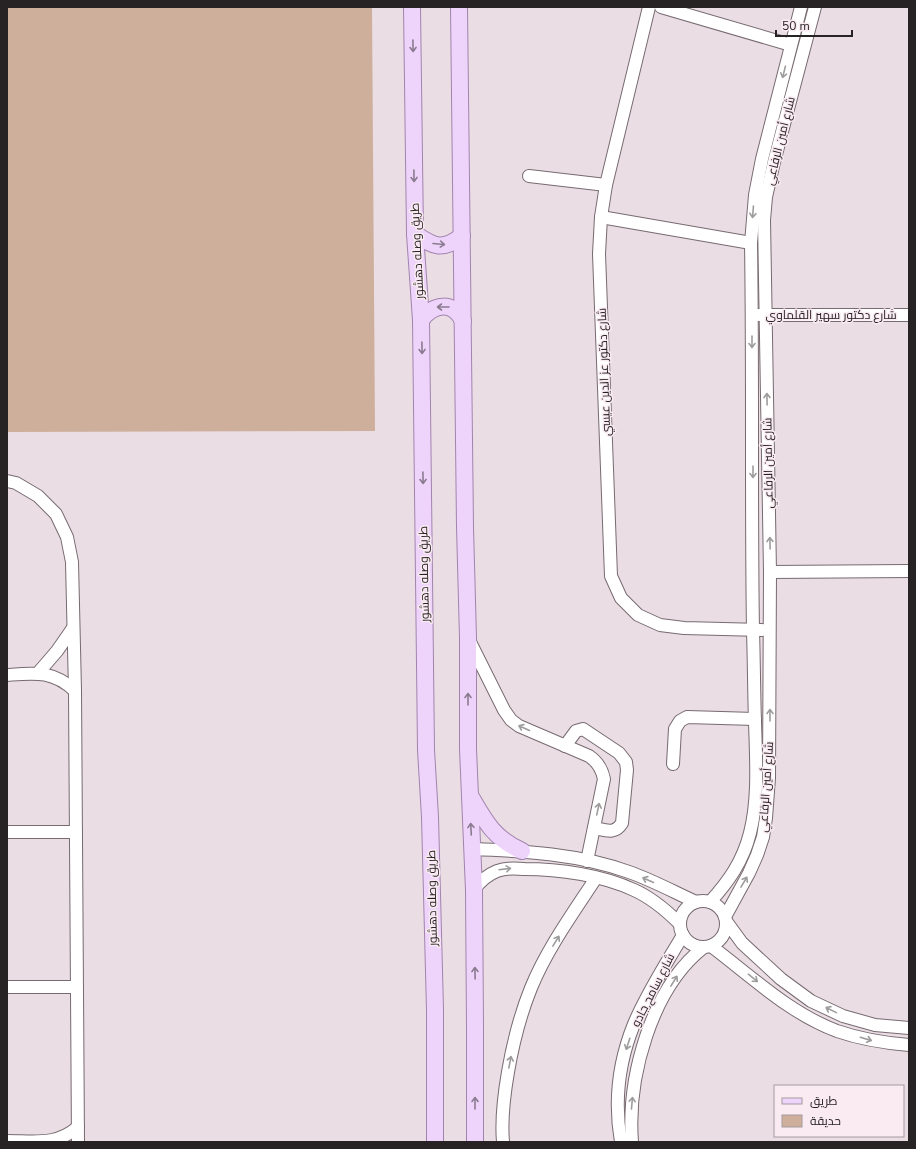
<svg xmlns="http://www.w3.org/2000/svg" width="916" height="1149" viewBox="0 0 916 1149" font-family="'Nunito Sans',Cairo,sans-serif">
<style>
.green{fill:#cdaf9b}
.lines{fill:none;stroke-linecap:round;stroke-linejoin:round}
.minor-casing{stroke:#776a70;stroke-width:14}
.major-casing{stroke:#a184ae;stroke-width:18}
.minor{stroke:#fff;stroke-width:12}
.major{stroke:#eed4fb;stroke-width:16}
.oneway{stroke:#8a7b90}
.oneway2{stroke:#9e9c9c}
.labels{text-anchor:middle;stroke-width:3;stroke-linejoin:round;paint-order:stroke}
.street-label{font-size:12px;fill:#272224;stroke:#f9ebf1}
</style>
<rect width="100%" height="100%" fill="#ebdde4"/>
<path class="green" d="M7,7H372L375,431L7,432Z"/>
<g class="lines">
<g class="minor-casing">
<g id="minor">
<path d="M649,7L606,185L601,217L599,254L611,576L621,598L638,615L660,625L684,628L762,630"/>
<path d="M661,7L791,45"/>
<path d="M529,176L606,185"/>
<path d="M601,217L751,243"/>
<path d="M757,315H909"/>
<path d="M7,481L16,483L38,496L56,514L67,537L72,562L75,691L78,1142"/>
<path d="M770,572L909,571"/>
<path d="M469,640L504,710L511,720L519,726L589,756C598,762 602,769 604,779L587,861"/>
<path d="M38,673L57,651L73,628"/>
<path d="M7,675C34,673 53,670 75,691"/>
<path d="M565,746L576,731L583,729L619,753L626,762L627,770L622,823C615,835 605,830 594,828"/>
<path d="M673,764L675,729L680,721L687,717L755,719"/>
<path d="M7,832H76"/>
<path d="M472,849C525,851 579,854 629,872C652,880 674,892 696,902"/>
<path d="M474,890C480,881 487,875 497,871C505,868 515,868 524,869C559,869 602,875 634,890C652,898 666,910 680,924"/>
<circle cx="703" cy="924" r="23"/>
<path d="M710,902C729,881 743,861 750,833C759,798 756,758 755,722C754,692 754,661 753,631C751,502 753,372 751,243L755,195L762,159L801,7"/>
<path d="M725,917L749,873L757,855L763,837L766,818L769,778L770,572L764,220L766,197L774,162L815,7"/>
<path d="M726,921L742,943L781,979L811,1001L843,1016L875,1025L909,1028"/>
<path d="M711,946C751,976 789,1013 837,1031C860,1039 885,1043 909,1045"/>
<path d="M7,987H77"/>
<path d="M7,1141C35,1141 56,1146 78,1127"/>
<path d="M503,1142C501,1119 504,1095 508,1072C513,1043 520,1015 531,988C547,949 573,913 596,878"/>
<path d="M621,1142C614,1102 619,1061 634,1024C647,993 666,964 683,935"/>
<path d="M632,1142C627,1078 651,988 704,947"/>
</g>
</g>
<g class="major-casing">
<g id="major">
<path d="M412,7L415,234L421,320L426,750L430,817L435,1010V1142"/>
<path d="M459,7L465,527L468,638V749L474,890L475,1027V1142"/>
<path d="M415,234C435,247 442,251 462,236"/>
<path d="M421,320C434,303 453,301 463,321"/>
<path d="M471,797C486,823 494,838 522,851"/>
</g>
</g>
<use href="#minor" class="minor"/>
<use href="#major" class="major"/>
</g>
<defs><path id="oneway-shaft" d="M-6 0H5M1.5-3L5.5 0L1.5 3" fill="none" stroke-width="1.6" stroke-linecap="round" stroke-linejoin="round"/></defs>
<g class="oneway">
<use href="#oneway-shaft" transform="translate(413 46) rotate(89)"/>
<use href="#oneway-shaft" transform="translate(414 176) rotate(89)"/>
<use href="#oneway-shaft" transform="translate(439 244) rotate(5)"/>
<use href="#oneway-shaft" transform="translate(443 307) rotate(180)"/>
<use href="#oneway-shaft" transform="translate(422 348) rotate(89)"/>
<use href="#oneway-shaft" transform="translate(423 478) rotate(89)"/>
<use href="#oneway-shaft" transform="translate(468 699) rotate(-90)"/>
<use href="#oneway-shaft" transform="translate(471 829) rotate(-93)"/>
<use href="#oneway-shaft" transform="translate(475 973) rotate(-91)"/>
<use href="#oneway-shaft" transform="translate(475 1103) rotate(-90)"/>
</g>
<g class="oneway2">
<use href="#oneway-shaft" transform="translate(784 72) rotate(104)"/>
<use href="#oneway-shaft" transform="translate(753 212) rotate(94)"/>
<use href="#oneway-shaft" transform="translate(752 342) rotate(90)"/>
<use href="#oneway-shaft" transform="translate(767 399) rotate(-91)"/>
<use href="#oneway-shaft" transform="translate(753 472) rotate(90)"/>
<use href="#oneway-shaft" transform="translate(770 543) rotate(-91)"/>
<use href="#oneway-shaft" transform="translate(770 715) rotate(-90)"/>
<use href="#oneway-shaft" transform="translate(524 728) rotate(-156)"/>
<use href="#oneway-shaft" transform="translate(598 809) rotate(-78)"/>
<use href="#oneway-shaft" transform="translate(505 869) rotate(-7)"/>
<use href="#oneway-shaft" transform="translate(648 880) rotate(-156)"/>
<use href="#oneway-shaft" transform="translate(744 882) rotate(-59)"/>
<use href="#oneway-shaft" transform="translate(556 941) rotate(-58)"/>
<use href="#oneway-shaft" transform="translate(753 978) rotate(39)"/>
<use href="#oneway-shaft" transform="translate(674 981) rotate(-58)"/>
<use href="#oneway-shaft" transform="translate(831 1010) rotate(-154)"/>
<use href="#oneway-shaft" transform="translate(866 1039) rotate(16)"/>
<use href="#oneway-shaft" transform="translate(628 1044) rotate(108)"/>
<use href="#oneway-shaft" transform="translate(510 1062) rotate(-79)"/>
<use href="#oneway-shaft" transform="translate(632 1103) rotate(-85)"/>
</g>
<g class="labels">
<g class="street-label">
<text transform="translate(780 141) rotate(-76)" y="4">شارع أمين الرفاعي</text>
<text transform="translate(417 251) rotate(-93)" y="4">طريق وصله دهشور</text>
<text x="831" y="319">شارع دكتور سهير القلماوي</text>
<text transform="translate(604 372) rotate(-92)" y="4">شارع دكتور عز الدين عيسي</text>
<text transform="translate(768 463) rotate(-91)" y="4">شارع أمين الرفاعي</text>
<text transform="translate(424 574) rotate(-91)" y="4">طريق وصله دهشور</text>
<text transform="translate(766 787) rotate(-86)" y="4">شارع أمين الرفاعي</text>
<text transform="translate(432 898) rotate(-91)" y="4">طريق وصله دهشور</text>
<text transform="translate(653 990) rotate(-63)" y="4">شارع سامح جادو</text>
</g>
</g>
<rect width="916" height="1149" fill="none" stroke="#272224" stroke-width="16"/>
<rect x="774" y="1085" width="130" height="52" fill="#f9ebf1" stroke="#a59b9f"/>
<rect x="782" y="1098" width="20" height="6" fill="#eed4fb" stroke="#a59b9f"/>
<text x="810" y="1105" font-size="12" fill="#272224">طريق</text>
<rect x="782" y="1115" width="20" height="12" fill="#cdaf9b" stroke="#a59b9f"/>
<text x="810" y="1125" font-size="12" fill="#272224">حديقة</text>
<path d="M776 30v6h76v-6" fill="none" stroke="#272224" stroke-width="2"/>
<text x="782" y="30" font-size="12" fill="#272224" stroke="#f9ebf1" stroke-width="3" paint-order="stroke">50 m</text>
</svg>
